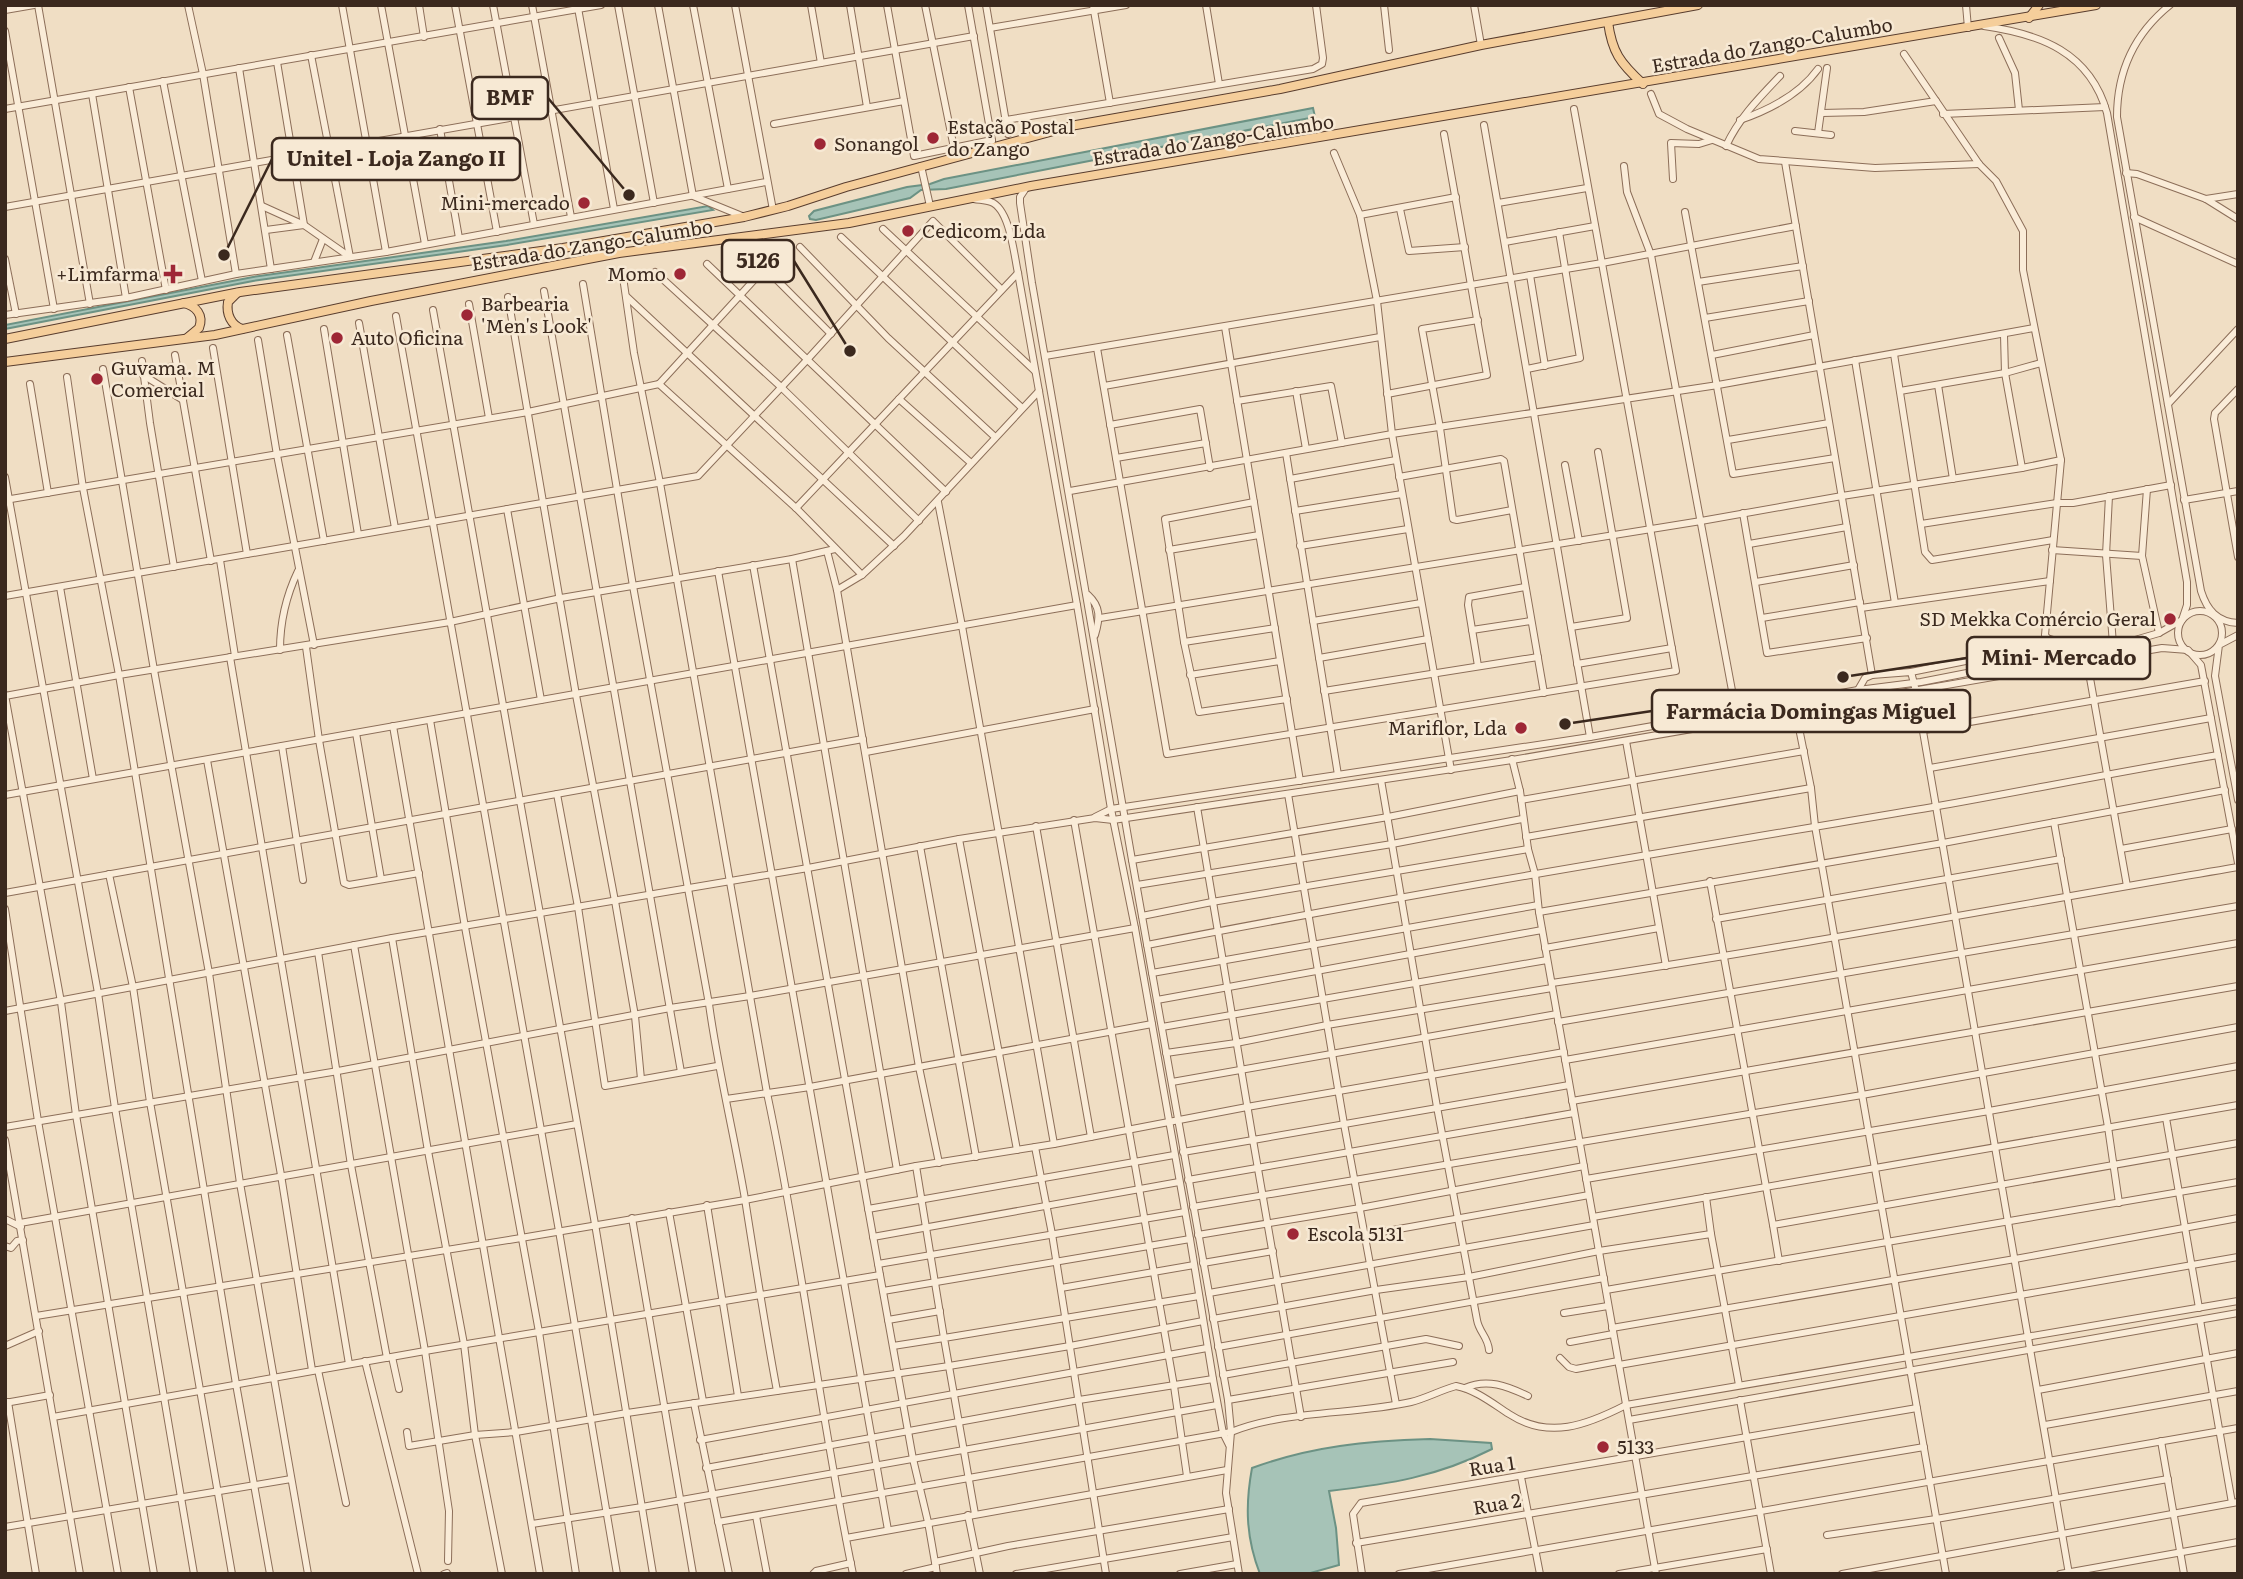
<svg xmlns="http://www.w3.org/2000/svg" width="2243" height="1579" viewBox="0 0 2243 1579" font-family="Literata,serif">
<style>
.water{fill:#a6c3b7;stroke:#6c9284;stroke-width:2}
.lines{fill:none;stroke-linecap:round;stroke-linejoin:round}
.minor-casing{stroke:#8c6e59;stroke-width:8}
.major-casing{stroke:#593d2e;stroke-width:10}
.minor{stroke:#faecd8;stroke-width:6}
.major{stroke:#f5ce9b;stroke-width:8}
.poi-dot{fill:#9e2736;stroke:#f7e9d4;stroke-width:2.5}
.labels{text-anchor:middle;stroke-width:5;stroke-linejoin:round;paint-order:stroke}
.street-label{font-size:19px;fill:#3b291e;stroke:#f7e9d4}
.poi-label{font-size:19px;fill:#3b291e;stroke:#f7e9d4;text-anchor:start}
.leader{fill:none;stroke:#3b291e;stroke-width:2.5}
.callout-dot{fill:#3b291e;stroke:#f7e9d4;stroke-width:2.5}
.callout{fill:#f7e9d4;stroke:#3b291e;stroke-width:2.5}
.callout-label{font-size:21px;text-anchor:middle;font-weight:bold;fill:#3b291e}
</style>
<rect width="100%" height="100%" fill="#f0dec4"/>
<g class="water">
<path d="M1313,108L1315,117L946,189L921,190L910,198L816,220L810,219L809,216L814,211L907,187L930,184L944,179Z"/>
<path d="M708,206L713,210L507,245L253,281L5,329V325L253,277L506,241Z"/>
<path d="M1430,1439L1491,1443L1492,1449C1437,1477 1389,1484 1329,1491L1336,1528L1339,1565L1307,1574H1260C1246,1538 1245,1506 1252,1468C1312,1446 1367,1441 1430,1439Z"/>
</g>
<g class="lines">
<g class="minor-casing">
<g id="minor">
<path d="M38,5L90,304"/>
<path d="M188,5L203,74L236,274"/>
<path d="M342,5L386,252"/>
<path d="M381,5L425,244"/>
<path d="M419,5L424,37"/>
<path d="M455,5L497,232"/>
<path d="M493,5L534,224"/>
<path d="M532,5L571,217"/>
<path d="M618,5L654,203"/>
<path d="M658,5L693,196L742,216"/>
<path d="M693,5L728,189"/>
<path d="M735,5L773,210"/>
<path d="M811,5L821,63"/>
<path d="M850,5L867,107"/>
<path d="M887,5L914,156L992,140"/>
<path d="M925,5L954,148"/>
<path d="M968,5L992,141"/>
<path d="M986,5L1008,134"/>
<path d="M1093,5L1110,103"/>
<path d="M1206,5L1219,84"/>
<path d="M1384,5L1389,50"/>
<path d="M1474,5L1481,45"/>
<path d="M1966,5L1968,28"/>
<path d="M2170,5C2134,34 2117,72 2117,117L2201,591C2207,610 2217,622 2238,623"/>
<path d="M578,8L614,209"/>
<path d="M5,10L34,5"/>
<path d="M990,28L1126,5"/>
<path d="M5,31L54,309"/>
<path d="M1999,38L2015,73L2019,110"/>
<path d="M1904,54L1979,164L1996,181L2023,231V270L2061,460L2045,635L2047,638L2085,650L2127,886"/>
<path d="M311,55L350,257"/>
<path d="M239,68L271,269"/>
<path d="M163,81L202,281"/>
<path d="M129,87L166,290"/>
<path d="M92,94L126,298L236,274L386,252L766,182"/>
<path d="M1651,94L1659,114L1687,129L1759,159L1875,168L1979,164"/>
<path d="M5,109L601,5"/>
<path d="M1822,113L1864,112L1936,101"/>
<path d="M1943,114L2105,107"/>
<path d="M1006,120L1313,69L1322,64L1323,58L1316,5"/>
<path d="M1740,120C1769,110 1800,94 1818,69"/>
<path d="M774,124L904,101"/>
<path d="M1484,125L1590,737"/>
<path d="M440,129L459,238"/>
<path d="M1795,131L1831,135"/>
<path d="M1818,133L1827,68"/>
<path d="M1726,146C1739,118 1759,98 1780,76"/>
<path d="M1334,153L1360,215L1377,301L1392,434L1451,770"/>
<path d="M1785,162L1872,675L1911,672L1916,691L2069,1574"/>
<path d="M921,166L930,206"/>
<path d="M1624,166L1627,192L1651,255L1736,712"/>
<path d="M2126,173L2137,174L2206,199L2238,219"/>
<path d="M1673,179L1671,143L1699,144L1712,140"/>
<path d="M1026,188L1020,197V203L1032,283L1132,860L1228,1400L1231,1432L1226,1493L1239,1574"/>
<path d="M974,199C979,200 986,200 991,202C1010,209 1014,255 1018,273L1077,605L1111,809L1135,928L1190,1239L1213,1379L1223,1433L1229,1445"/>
<path d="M2206,199L2238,194"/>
<path d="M1498,203L1587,188"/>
<path d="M262,206L304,225L350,257"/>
<path d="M5,207L974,36"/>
<path d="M1400,209L1409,251L1465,247"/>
<path d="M1685,212L1733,474L1835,458"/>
<path d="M1360,215L1456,197"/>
<path d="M2134,217L2238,264"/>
<path d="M883,229L1035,371"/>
<path d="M266,230L304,225L277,62"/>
<path d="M841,237L1022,408"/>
<path d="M1505,242L1595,226"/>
<path d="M800,247L888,338L995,437"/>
<path d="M755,258L831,334"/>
<path d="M5,259L16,314"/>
<path d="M314,262L323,239"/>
<path d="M707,264L946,492"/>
<path d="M655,272L781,387L919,521"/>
<path d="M1530,275L1545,366"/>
<path d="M623,277L634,353L660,483L767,1093C801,1252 820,1414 853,1574"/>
<path d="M1698,282L1803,266"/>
<path d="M583,284L633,586L709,1004C718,1070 734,1134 745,1199C755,1263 765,1327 777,1391"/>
<path d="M544,291L681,1072"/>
<path d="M508,297L576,695L615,901L635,1016L641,1079"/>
<path d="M627,297L894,546"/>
<path d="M469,304L489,418"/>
<path d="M433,310L595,1224L653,1574"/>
<path d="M5,315L126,298"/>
<path d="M396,316L559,1231L617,1574"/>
<path d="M1705,318L1809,301"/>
<path d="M1478,320L1422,329L1440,428L1453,519L1457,520L1512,510"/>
<path d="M359,323L395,528"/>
<path d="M1225,327L1300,781"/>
<path d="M324,329L358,534"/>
<path d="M287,335L324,541"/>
<path d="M2004,335L2005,373L2022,468"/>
<path d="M258,340L277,455L314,645"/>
<path d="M213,348L247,554"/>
<path d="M1097,348L1167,754L1676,671L1574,109"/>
<path d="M1894,354L1925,552L1932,560L2053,540"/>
<path d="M175,355L211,561"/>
<path d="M1712,355L1814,335"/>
<path d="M1045,356L1602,263L1796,226"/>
<path d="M1855,360L1895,603"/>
<path d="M142,361L150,423L174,567"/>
<path d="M103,369L154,670L209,973L240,1183L308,1574"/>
<path d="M1527,369L1580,358L1559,232"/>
<path d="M143,370L177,366"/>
<path d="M143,375L183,400"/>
<path d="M67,377L83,488L119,675L236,1384L270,1574"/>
<path d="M30,384L48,493"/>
<path d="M659,384L765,268"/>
<path d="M1938,385L1953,479"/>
<path d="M1104,386L1380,337"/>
<path d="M2238,389L2215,413L2214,419L2238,557"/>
<path d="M1296,391L1306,449"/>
<path d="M1900,391L2005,373L2041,363"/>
<path d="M1387,394L1487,375L1444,134"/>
<path d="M899,399L971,463"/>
<path d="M1237,401L1331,386L1342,443"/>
<path d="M2168,404L2238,329"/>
<path d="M1110,425L1200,409L1210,468"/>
<path d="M1728,440L1829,423"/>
<path d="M1286,453L1338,775"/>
<path d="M1116,458L1206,443"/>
<path d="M1565,465L1579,541"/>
<path d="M5,477L98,993L115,1108L194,1574"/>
<path d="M1399,477L1501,459L1504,461L1544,693"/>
<path d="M1290,479L1396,460"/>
<path d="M2147,489L2142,556L2159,633"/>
<path d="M1070,491L1392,434L1718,385L2034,328"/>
<path d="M2109,496L2106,555L2113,644"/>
<path d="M5,500L528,412L659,384L796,508L862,575"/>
<path d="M2184,500L2238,491"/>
<path d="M938,502L962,626L1054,1144"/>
<path d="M1254,502L1165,519L1184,642L1199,712L1287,699"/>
<path d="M796,508L1018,273"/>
<path d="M507,509L541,700"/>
<path d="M1295,511L1402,494"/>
<path d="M1743,513L1767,653L1867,638"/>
<path d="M1921,524L2057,503H2073L2171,485"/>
<path d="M1749,544L1847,527"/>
<path d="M1300,546L1408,529"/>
<path d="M1169,550L1259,535"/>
<path d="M2052,550L2142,556"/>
<path d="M827,551L837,590L919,1067L939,1163"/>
<path d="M792,559L897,1170"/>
<path d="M220,560L235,656"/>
<path d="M753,565L880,1275"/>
<path d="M718,571L888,1530"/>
<path d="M1756,582L1854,565"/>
<path d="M60,587L93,779"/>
<path d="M837,590L862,575L904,536L1039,391"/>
<path d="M1088,595C1101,607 1100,618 1095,635"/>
<path d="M5,596L698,476L806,361L933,221L1001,289"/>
<path d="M1861,608L2050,581"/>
<circle cx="2200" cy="633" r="22"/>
<path d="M1100,618L1701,521L1842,496L2022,468L2061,460"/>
<path d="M1762,618L1860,602"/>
<path d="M1313,621L1421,603"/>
<path d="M1571,627L1627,618L1598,452"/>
<path d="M1472,630L1531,621"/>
<path d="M2238,635L2219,645L2215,676L2238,800"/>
<path d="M1184,642L1275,628"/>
<path d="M306,647L319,740L344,883L349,885L419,873"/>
<path d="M280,650C280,622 286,596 298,571"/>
<path d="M230,657L349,1364"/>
<path d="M1319,658L1428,639"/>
<path d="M1577,664L1672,648"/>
<path d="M1478,666L1468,605L1469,597L1525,587"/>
<path d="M1911,672L2030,648L2047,638"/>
<path d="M1190,675L1280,661"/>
<path d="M1858,690L1865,678L1872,675"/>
<path d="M1324,691L1538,657"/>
<path d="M5,695L61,1002L76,1115L154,1574"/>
<path d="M5,696L119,675L450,622L561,598L792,559L835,549"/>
<path d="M1795,708L1811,788L1815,826L1946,1574"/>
<path d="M430,720L465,927L539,1332L576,1574"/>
<path d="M393,726L540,1574"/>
<path d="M1924,730L2205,681"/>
<path d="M356,733L381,879"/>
<path d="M1626,741L1666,966"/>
<path d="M282,746L303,880"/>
<path d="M866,752L1095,709"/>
<path d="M1512,759L1520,791L1528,849L1535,874L1539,912L1656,1574"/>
<path d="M207,760L281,1175L312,1370"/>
<path d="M1930,768L2211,718"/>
<path d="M1381,780L1437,1107L1477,1320C1479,1332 1488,1337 1489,1350"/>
<path d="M557,794L578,907L605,1086L717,1066"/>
<path d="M1288,794L1344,1124L1396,1404"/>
<path d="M5,795L1077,605"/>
<path d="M1521,800L1804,751"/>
<path d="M1197,807L1253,1140L1569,1085"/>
<path d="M1095,817L1111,809L1590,737L1858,690L1921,682L2135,640L2159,633L2182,620L2187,605V582L2107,113C2090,52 2040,34 1984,26"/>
<path d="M1074,820L1174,1386L1187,1476"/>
<path d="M2054,822L2108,1127L2119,1203"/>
<path d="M1036,826L1091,1137"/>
<path d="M1526,837L1811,788"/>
<path d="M959,839L1017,1150"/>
<path d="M920,846L976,1157"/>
<path d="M2121,849L2232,829"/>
<path d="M1132,860L1388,817L1520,791"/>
<path d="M109,874L133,987L150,1102L232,1574"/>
<path d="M1710,881L1773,1225"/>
<path d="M1137,885L1392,844L1522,819"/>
<path d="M5,893L863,739"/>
<path d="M5,909L38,1121L118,1574"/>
<path d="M1539,912L1943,843L2225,790"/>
<path d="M1142,916L1212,902L1528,849"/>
<path d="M1716,919L2061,859"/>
<path d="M392,938L428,1151L464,1344L475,1435L502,1574"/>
<path d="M354,945L425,1351L449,1511L448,1561"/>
<path d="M1147,945C1408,894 1671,851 1933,807C2028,790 2123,771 2218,755"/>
<path d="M1545,948L1659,928"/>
<path d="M318,952L351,1165L387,1358"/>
<path d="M1152,973L1538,905"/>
<path d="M1552,983C1781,949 2009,906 2238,867"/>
<path d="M1157,1000L1542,930"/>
<path d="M5,1011L392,938L808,868L959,839L1095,818L1113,820L1512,760L2162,648L2188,650L2201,665L2238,863"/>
<path d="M1558,1022L2238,906"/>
<path d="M1162,1027L1547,960"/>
<path d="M1166,1053L1236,1043L1327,1025L1552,988"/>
<path d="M1565,1060L2238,943"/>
<path d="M1172,1082L1557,1014"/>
<path d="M726,1099L810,1087L1152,1024"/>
<path d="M1572,1101L2238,986"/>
<path d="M2166,1118L2199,1308"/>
<path d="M5,1127L338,1071L670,1008L750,996L1135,928"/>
<path d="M5,1140L80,1574"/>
<path d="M1035,1147L1052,1234L1106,1574"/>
<path d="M1183,1152L1253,1140L1301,1417"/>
<path d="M1586,1179L1989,1111L2238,1066"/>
<path d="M1188,1180L1574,1113"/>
<path d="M1706,1197L1711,1234"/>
<path d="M707,1205L738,1396"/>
<path d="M1193,1207L1862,1095L2238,1027"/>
<path d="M868,1209L1174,1155"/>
<path d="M669,1212L703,1401"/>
<path d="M1593,1217L2238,1105"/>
<path d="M632,1218L693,1574"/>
<path d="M5,1219L21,1227"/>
<path d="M20,1223L577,1124"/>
<path d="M1198,1235L1360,1208L1584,1166"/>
<path d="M1365,1235L1589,1195"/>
<path d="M873,1237L1179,1182"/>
<path d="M5,1246L11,1248L17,1241L23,1240"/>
<path d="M1779,1261L1773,1225L2238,1143"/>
<path d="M1203,1263L1273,1251"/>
<path d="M878,1264L1185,1212"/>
<path d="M1061,1288L1194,1265"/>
<path d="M1606,1290L2238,1182"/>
<path d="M883,1291L1190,1239"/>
<path d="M1209,1293L1594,1225"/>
<path d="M1564,1313L1608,1306"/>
<path d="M36,1316L521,1238L745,1200L916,1166L1054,1144L1247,1107L1564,1052"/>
<path d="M1213,1319L1376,1290L1469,1277L1599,1251L1711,1234L1739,1385"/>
<path d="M888,1320L940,1311"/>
<path d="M2200,1320L2232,1503"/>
<path d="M1612,1328L2015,1259L2238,1218"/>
<path d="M1570,1342L1613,1334"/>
<path d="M5,1346L39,1331"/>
<path d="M893,1346L944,1338L916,1166"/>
<path d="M1218,1347L1604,1278"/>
<path d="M392,1357L399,1389"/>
<path d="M1560,1358L1569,1367L1576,1369L1618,1361"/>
<path d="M365,1361L418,1574"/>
<path d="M1619,1365L2238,1257"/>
<path d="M318,1370L346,1503"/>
<path d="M1223,1375L1426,1339L1459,1346"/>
<path d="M1465,1388C1487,1378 1507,1386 1528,1396"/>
<path d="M2038,1390L2238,1353"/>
<path d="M1228,1400L1453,1362"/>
<path d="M1740,1400L1771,1574"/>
<path d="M8,1402L36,1574"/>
<path d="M5,1403L50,1395"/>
<path d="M694,1403L729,1574"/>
<path d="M53,1417L425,1351L880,1275L913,1459L928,1522L937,1574"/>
<path d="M1629,1420L2238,1313"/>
<path d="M2045,1425L2238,1391"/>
<path d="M407,1432L409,1446L475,1435L516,1432L627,1413L949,1366L1070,1346L1203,1321"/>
<path d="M700,1440L1207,1348"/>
<path d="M2161,1441L2184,1574"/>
<path d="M706,1468L1079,1400L1213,1379"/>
<path d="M1521,1477L1540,1574"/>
<path d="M975,1514L944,1338L1199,1296"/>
<path d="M968,1515L980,1574"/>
<path d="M756,1516L767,1574"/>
<path d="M718,1522L1231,1432C1285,1410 1354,1415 1411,1402C1427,1398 1441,1390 1456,1386C1476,1390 1492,1403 1509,1414C1549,1440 1587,1425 1626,1405L2238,1301"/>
<path d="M532,1524L642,1507L1217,1405"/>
<path d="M5,1527L291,1479"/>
<path d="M1827,1535L1936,1519L2168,1479"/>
<path d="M846,1538L1227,1470"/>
<path d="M1356,1543L1924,1447"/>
<path d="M935,1562L1008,1546L1229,1509"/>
<path d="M444,1574L447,1573"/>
<path d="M813,1574L816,1571L851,1563"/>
<path d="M906,1574L936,1567"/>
<path d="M1016,1574L1233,1537"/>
<path d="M1180,1574L1237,1564"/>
<path d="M1362,1574L1353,1514L1361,1503L1917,1408"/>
<path d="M1399,1574L2238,1428"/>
<path d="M1619,1574L1767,1549"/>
<path d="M1842,1574L2238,1502"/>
<path d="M2060,1574L2238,1542"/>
</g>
</g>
<g class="major-casing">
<g id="major">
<path d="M2029,18L2039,5"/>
<path d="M1608,22C1612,52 1620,63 1643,84"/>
<path d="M237,293L228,302C226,314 231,325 242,329"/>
<path d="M184,303C196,306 204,315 199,328L187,338"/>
<path d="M5,339L240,292L563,248L744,217L788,206L846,187L1076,125L1280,89L1481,45L1698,5"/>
<path d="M5,362L215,335L371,301L619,253L849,223L1031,186L2096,5"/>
</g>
</g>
<use href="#minor" class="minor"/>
<use href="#major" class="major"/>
</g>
<g class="poi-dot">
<circle cx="933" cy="138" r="7"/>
<circle cx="820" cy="144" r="7"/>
<circle cx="584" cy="203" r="7"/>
<circle cx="908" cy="231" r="7"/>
<path d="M169.5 263.5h7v7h7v7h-7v7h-7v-7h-7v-7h7z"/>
<circle cx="680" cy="274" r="7"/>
<circle cx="467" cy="315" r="7"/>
<circle cx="337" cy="338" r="7"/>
<circle cx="97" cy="379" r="7"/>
<circle cx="2170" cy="619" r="7"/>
<circle cx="1521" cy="728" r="7"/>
<circle cx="1293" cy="1234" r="7"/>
<circle cx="1603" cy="1447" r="7"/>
</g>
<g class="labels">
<g class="street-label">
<text transform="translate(1772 45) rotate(-10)" y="7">Estrada do Zango-Calumbo</text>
<text transform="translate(1213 140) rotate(-9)" y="7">Estrada do Zango-Calumbo</text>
<text transform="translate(592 245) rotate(-9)" y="7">Estrada do Zango-Calumbo</text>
<text transform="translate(1492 1466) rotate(-9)" y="7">Rua 1</text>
<text transform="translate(1497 1504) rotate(-10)" y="7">Rua 2</text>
</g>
<g class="poi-label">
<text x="947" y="134">Estação Postal<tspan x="947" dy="22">do Zango</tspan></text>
<text x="834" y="151">Sonangol</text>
<text x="570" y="210" text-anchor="end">Mini-mercado</text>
<text x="922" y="238">Cedicom, Lda</text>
<text x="159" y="281" text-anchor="end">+Limfarma</text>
<text x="666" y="281" text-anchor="end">Momo</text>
<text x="481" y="311">Barbearia<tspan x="481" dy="22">'Men's Look'</tspan></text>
<text x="351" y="345">Auto Oficina</text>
<text x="111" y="375">Guvama. M<tspan x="111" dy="22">Comercial</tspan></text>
<text x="2156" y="626" text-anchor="end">SD Mekka Comércio Geral</text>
<text x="1507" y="735" text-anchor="end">Mariflor, Lda</text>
<text x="1307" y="1241">Escola 5131</text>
<text x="1617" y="1454">5133</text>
</g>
</g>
<path class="leader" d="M629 195L548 98M224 255L272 159M850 351L794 261M1843 677L1967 658M1565 724L1652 711"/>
<g class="callout-dot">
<circle cx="629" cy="195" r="7"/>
<circle cx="224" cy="255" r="7"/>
<circle cx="850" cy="351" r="7"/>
<circle cx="1843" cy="677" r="7"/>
<circle cx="1565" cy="724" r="7"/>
</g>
<g class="callout">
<rect x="472" y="77" width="76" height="42" rx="7"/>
<rect x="272" y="138" width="248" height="42" rx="7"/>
<rect x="722" y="240" width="72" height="42" rx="7"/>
<rect x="1967" y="637" width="183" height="42" rx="7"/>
<rect x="1652" y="690" width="318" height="42" rx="7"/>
</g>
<g class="callout-label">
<text x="510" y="105">BMF</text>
<text x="396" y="166">Unitel - Loja Zango II</text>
<text x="758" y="268">5126</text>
<text x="2059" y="665">Mini- Mercado</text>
<text x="1811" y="719">Farmácia Domingas Miguel</text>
</g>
<rect width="2243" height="1579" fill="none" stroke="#3b291e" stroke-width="14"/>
</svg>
